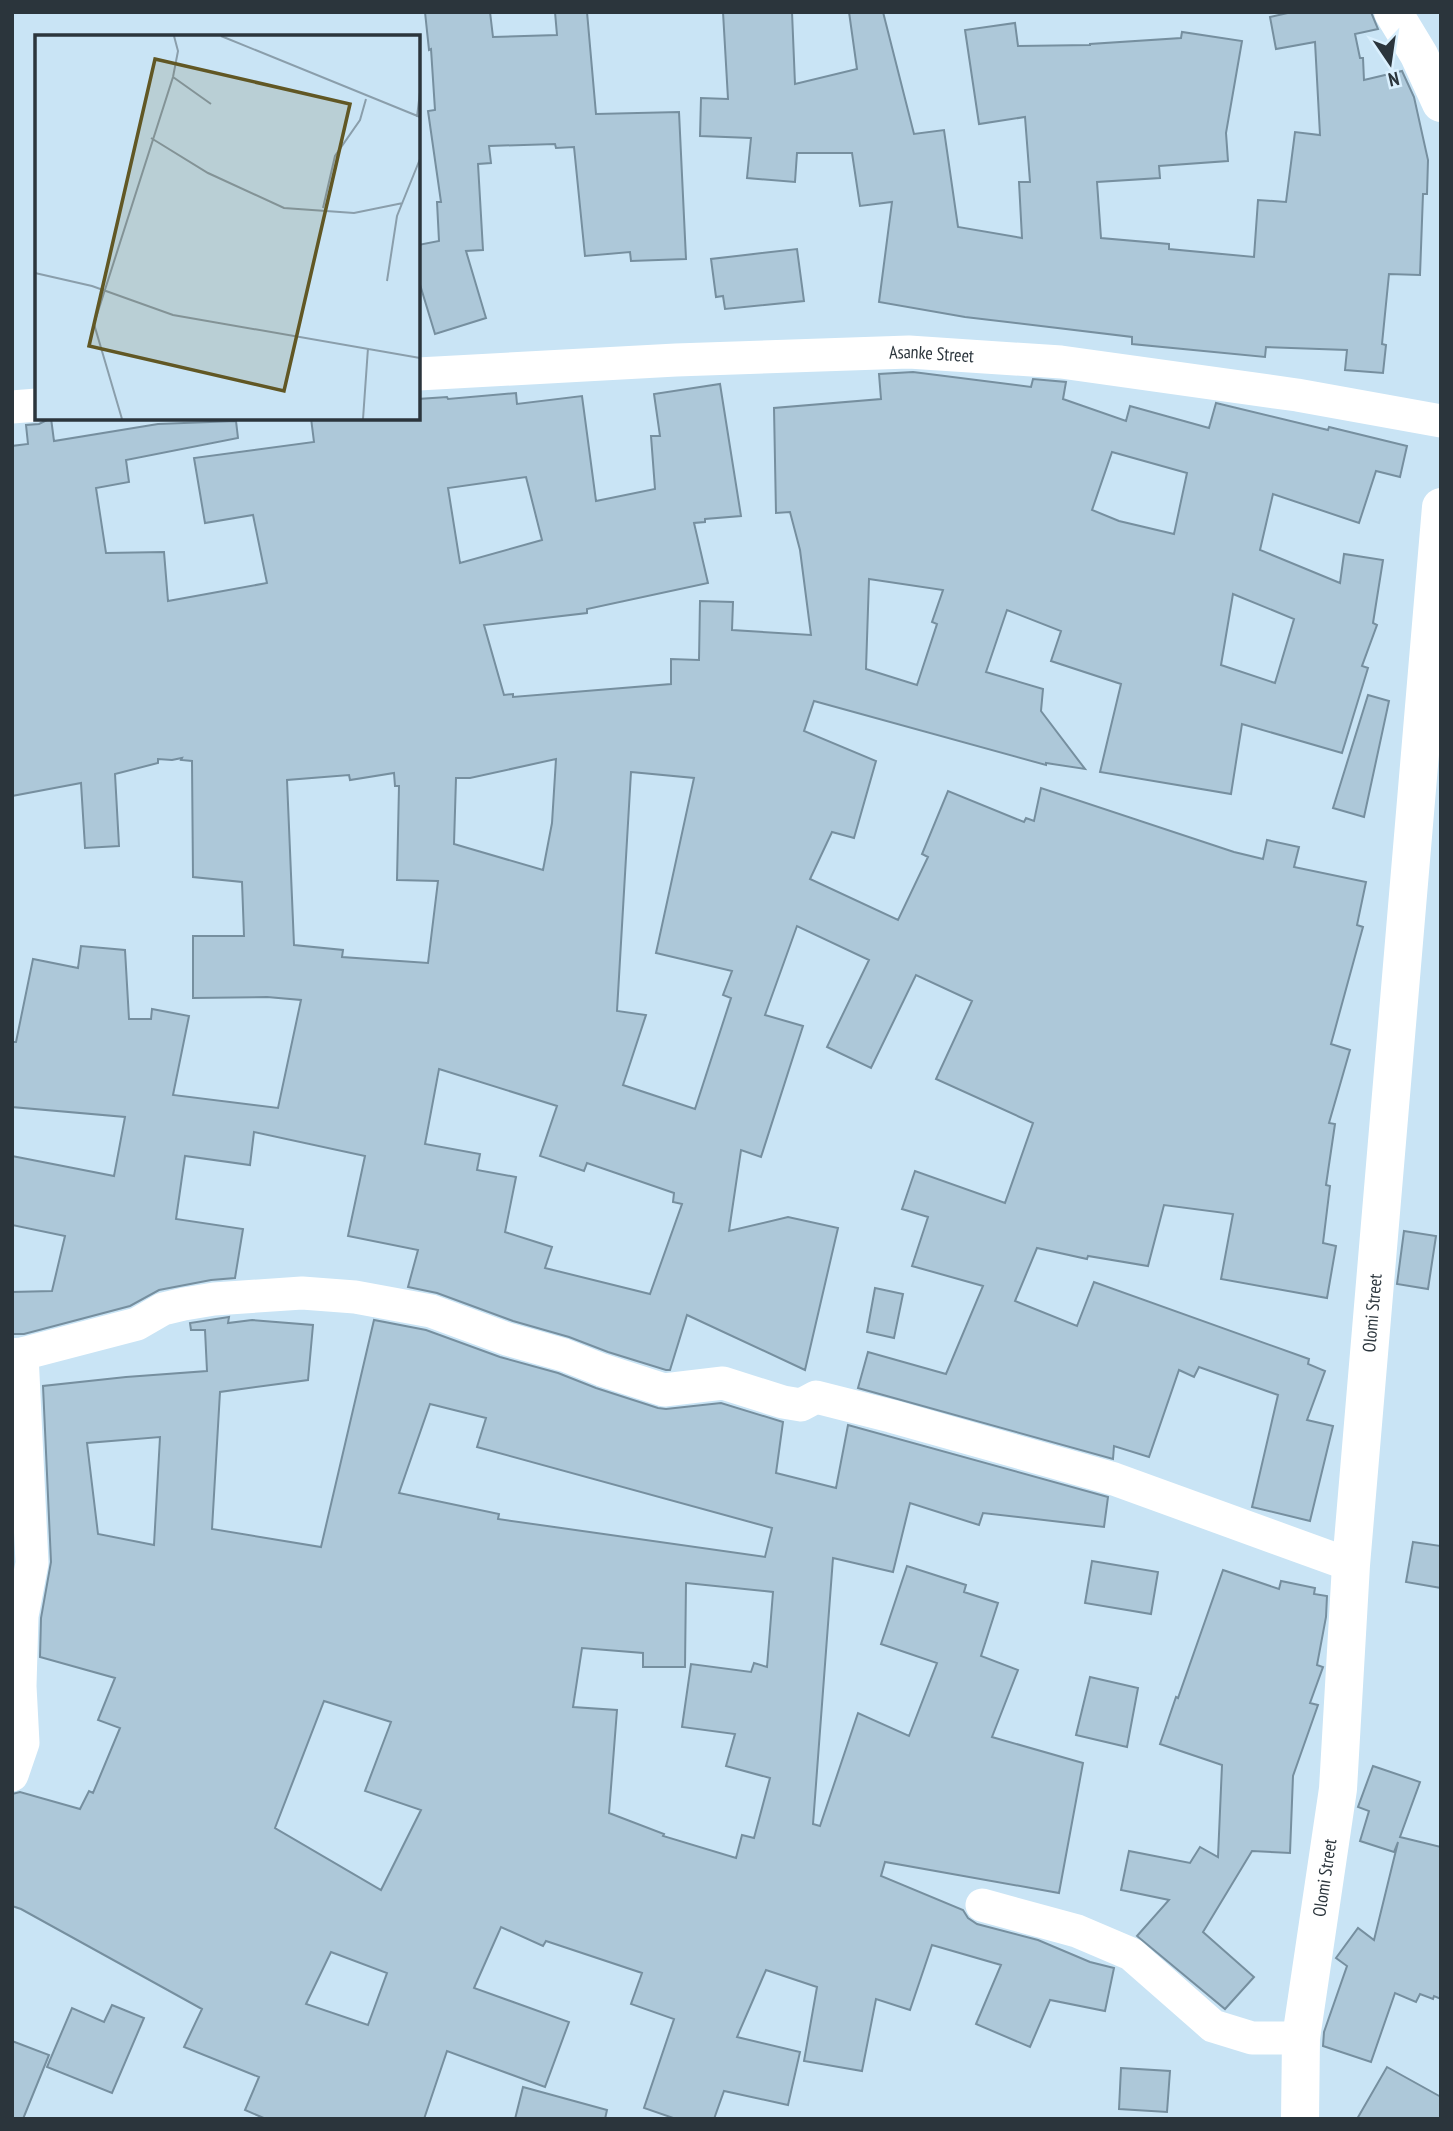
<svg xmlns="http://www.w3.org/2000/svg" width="1453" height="2131" viewBox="0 0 1453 2131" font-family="'PT Sans Narrow',sans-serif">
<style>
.building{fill:#adc8d9;stroke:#768f9f;stroke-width:2;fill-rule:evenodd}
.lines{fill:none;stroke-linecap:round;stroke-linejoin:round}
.street{stroke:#fff;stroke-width:33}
.secondary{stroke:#fff;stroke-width:38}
.labels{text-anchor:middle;stroke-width:5;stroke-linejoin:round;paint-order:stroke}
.street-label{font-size:18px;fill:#2b353c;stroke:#daf0fe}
.inset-road{fill:none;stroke:#8a9eab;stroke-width:2}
.view{fill:#615724;fill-opacity:0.15;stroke:#615724;stroke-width:3.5}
.inset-edge{fill:none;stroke:#2b353c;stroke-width:3.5}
</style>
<rect width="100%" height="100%" fill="#c9e4f5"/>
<g class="building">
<path d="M425,12H490L493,37L557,35L555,12H587L596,114L679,112L686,259L631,261L630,252L585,256L574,147L556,148L555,144L489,146L491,163L478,164L483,250L466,251L486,318L435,334L418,278V245L439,241L437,202H441L428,111L435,110L431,49L429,50Z"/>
<path d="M723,12H792L795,84L857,69L849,12H883L914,134L944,130L958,227L1022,238L1019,182H1030L1025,117L979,124L965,30L1015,23L1018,46L1090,45V44L1181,38L1182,32L1242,41L1226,133L1228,161L1159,166L1160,178L1097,182L1101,238L1169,244V249L1254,257L1258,200L1286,202L1295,132L1320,135L1315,42L1276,49L1270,17L1292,12H1371L1378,29L1355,34L1360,58H1363L1364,80L1402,71L1414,97L1428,160L1427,194H1423L1420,275L1389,274L1382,344L1386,345L1383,373L1345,370L1347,350L1266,347L1265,357L1132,344V337L965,317L879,302L892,202L860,206L852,153H797L795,182L747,178L751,138L700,136L701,98L728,99Z"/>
<path d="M797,249L804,301L725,309L723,296L716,297L711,259Z"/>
<path d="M913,372L1031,387L1033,379L1066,382L1063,399L1126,421L1130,406L1209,428L1216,403L1328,430L1329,427L1407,446L1400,477L1376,471L1359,523L1273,494L1260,550L1340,583L1344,554L1383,560L1373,623L1377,625L1362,666L1368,668L1342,753L1242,724L1231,794L1100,772L1121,684L1051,661L1061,631L1007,610L986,672L1043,689L1041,711L1085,769L1046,763V765L814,701L804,731L876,761L854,838L832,832L810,879L898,920L928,857L922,854L948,791L1024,822L1026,818L1034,821L1041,788L1234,852L1263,859L1267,840L1299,847L1294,867L1366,882L1357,925L1363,927L1331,1044L1350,1050L1329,1123L1335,1124L1326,1185L1330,1186L1323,1243L1336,1246L1327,1298L1221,1279L1233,1214L1164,1205L1148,1266L1088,1256L1087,1259L1037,1248L1015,1301L1077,1326L1094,1282L1309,1359L1308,1364L1325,1371L1307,1420L1333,1426L1310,1521L1252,1507L1278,1395L1199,1367L1194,1377L1179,1370L1149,1457L1114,1446L1113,1459L858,1388L868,1352L946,1374L983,1286L912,1266L928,1217L902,1209L915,1171L1005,1203L1033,1123L936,1079L972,1001L916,975L871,1068L827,1047L869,960L797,926L765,1015L803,1026L761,1157L741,1150L729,1231L788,1217L838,1228L805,1370L687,1315L670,1370H666L608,1352L569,1337L513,1321L437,1293L408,1287L418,1250L348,1236L365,1156L254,1132L250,1165L185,1156L176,1219L243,1229L235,1278L211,1280L159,1290L130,1306L24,1334H12V1292L52,1291L65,1236L12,1225V1156L114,1176L125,1117L12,1107V1042H16L33,959L78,968L81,946L125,950L129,1019H151L152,1009L189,1016L173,1095L278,1108L301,1000L267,997L193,998V936H244L242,882L193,877L192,761L181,760L182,758L172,760L158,759V763L115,774L119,846L85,848L81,783L12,796V446L28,444L26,425L39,424L51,418L54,441L158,424L236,421L238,438L126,460L129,482L96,488L106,553L164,552L168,601L267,583L253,515L205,523L194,458L314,442L311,418H418V399L447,397L448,399L516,393L517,404L582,396L596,501L655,489L651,436H660L654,394L720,384L741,516L705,519V522L694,523L708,583L587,609V613L484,625L504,695L513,694V697L671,684V659L699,660L700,601L733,602L732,630L811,635L800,550L790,512L776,513L774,408L881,399L879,374ZM1112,452L1187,473L1174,534L1119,521L1092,510ZM526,477L542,540L460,563L448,488ZM869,579L943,590L932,622L937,624L917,685L866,669ZM1233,594L1294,619L1275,683L1221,665ZM556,759L552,823L543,870L454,844L456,778H470ZM631,772L694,778L656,953L732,971L723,995L731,998L695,1109L623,1085L646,1015L617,1011ZM394,773L395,786H399L397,880L438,881L428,963L342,957L343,950L294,945L287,780L349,775L350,780ZM439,1069L557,1106L540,1156L584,1171L587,1163L674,1193L673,1202L682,1204L650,1294L545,1268L552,1247L505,1232L516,1177L477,1170L480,1154L425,1144Z"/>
<path d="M1368,695L1389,701L1364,817L1333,808Z"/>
<path d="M1404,1231L1436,1236L1428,1289L1397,1284Z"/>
<path d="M875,1288L903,1294L894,1338L867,1332Z"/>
<path d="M229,1317L228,1323L252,1320L313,1325L308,1380L220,1392L212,1529L321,1547L374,1320L426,1330L500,1357L558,1373L596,1388L658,1408L666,1409L721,1403L783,1422L776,1473L836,1488L848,1425L1108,1497L1104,1527L983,1513L979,1525L910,1503L893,1572L833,1558L813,1824L820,1826L858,1713L909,1736L937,1663L881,1644L907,1566L966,1585L964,1592L998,1603L981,1656L1018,1670L992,1737L1083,1763L1059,1893L885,1862L881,1876L963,1910L968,1918L977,1924L1038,1940L1090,1962L1114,1968L1105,2011L1050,2000L1030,2047L976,2024L1001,1965L932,1945L910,2010L876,1999L862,2071L804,2061L817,1987L766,1970L737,2037L800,2052L788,2105L724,2091L714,2119H676L644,2108L674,2019L631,2004L642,1973L546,1941L543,1946L501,1927L474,1988L569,2022L545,2087L447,2051L424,2119H266L245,2110L259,2077L184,2047L202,2009L21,1909L12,1906V1794L20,1792L80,1809L89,1791L93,1793L120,1728L98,1720L115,1678L40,1657L41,1618L51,1562L43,1386L126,1377L207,1371L205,1330H191L190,1323ZM430,1404L486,1418L477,1447L772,1528L765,1557L498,1519L499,1514L399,1493ZM160,1437L154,1545L98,1534L87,1443ZM686,1583L773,1592L767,1667L754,1663L751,1672L691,1664L682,1727L735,1734L726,1766L770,1778L754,1838L742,1835L736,1858L663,1836L664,1834L609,1813L617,1710L573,1707L582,1648L643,1653V1667H685ZM324,1701L391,1722L365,1791L421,1810L381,1890L275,1828ZM331,1952L387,1973L368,2025L306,2004Z"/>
<path d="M1413,1542L1441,1546V1588L1406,1582Z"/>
<path d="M1092,1561L1158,1572L1151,1614L1085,1603Z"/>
<path d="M1223,1570L1279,1589L1281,1581L1315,1588L1314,1594L1327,1596L1326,1617L1317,1665L1323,1667L1310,1703L1318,1705L1293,1776L1290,1853L1252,1851L1203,1932L1254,1977L1225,2009L1137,1936L1169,1900L1121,1890L1129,1851L1190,1863L1200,1847L1218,1857L1222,1765L1160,1744L1176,1697L1178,1698Z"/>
<path d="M1090,1677L1138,1688L1127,1747L1076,1735Z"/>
<path d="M1373,1766L1420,1782L1400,1837L1441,1847V1999L1434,1996L1433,1999L1420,1994L1416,2002L1395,1993L1371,2062L1323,2046L1324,2032L1347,1966L1336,1958L1358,1928L1374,1940L1398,1842L1394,1852L1360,1841L1369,1811L1358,1807Z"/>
<path d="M112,2005L144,2018L112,2093L47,2067L72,2008L104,2022Z"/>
<path d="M12,2041L49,2055L23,2119H12Z"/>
<path d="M1387,2067L1441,2097V2119H1357Z"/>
<path d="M1121,2068L1170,2071L1167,2112L1119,2109Z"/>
<path d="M523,2087L607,2110L605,2119H515Z"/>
</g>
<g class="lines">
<g class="street">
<path id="s1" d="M418,374L676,360L909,352L1061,362L1297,395L1441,421"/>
<path d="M12,407L37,405"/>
<path d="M12,1355L22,1354L137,1324L163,1309L184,1304L214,1299L302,1293L355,1297L431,1311L507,1339L564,1355L602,1370L664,1390L723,1383L783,1402L801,1405L816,1397L891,1416L1114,1479L1351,1565"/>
<path d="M12,1775L23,1743L20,1686L22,1616L32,1563L22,1354"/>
<path d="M982,1905L1077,1931L1131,1954L1213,2026L1252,2038H1301"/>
</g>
<g class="secondary">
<path d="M1393,12L1419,55L1441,103"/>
<path id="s2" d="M1300,2119L1301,2038L1338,1789L1351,1565L1441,507"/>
</g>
</g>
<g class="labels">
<g class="street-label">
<text dy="6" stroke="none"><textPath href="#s1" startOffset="514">Asanke Street</textPath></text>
<text dy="6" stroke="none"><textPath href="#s2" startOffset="810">Olomi Street</textPath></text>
<text dy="6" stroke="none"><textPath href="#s2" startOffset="243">Olomi Street</textPath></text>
</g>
</g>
<g transform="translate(35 35)">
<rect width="385" height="385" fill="#c9e4f5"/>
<path class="inset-road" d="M186,1L385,82M138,42L176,69M382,82L385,57M116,103L173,138L249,173L319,178L368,168M288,173L300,121L325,85L331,64M0,238L57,251L138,280L385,323M352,246L362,181L385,124M87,384L59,289L138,42L143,16L139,1M328,384L333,313"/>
<path class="view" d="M120,24L315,69L249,356L54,311Z"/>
<rect width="385" height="385" class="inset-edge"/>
</g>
<rect width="1453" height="2131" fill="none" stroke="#2b353c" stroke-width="28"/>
<g transform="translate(1390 63) rotate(167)" stroke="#daf0fe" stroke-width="5" paint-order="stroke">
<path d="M0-5L12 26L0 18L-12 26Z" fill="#2b353c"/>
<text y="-10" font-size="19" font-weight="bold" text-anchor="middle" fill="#2b353c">N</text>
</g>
</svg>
